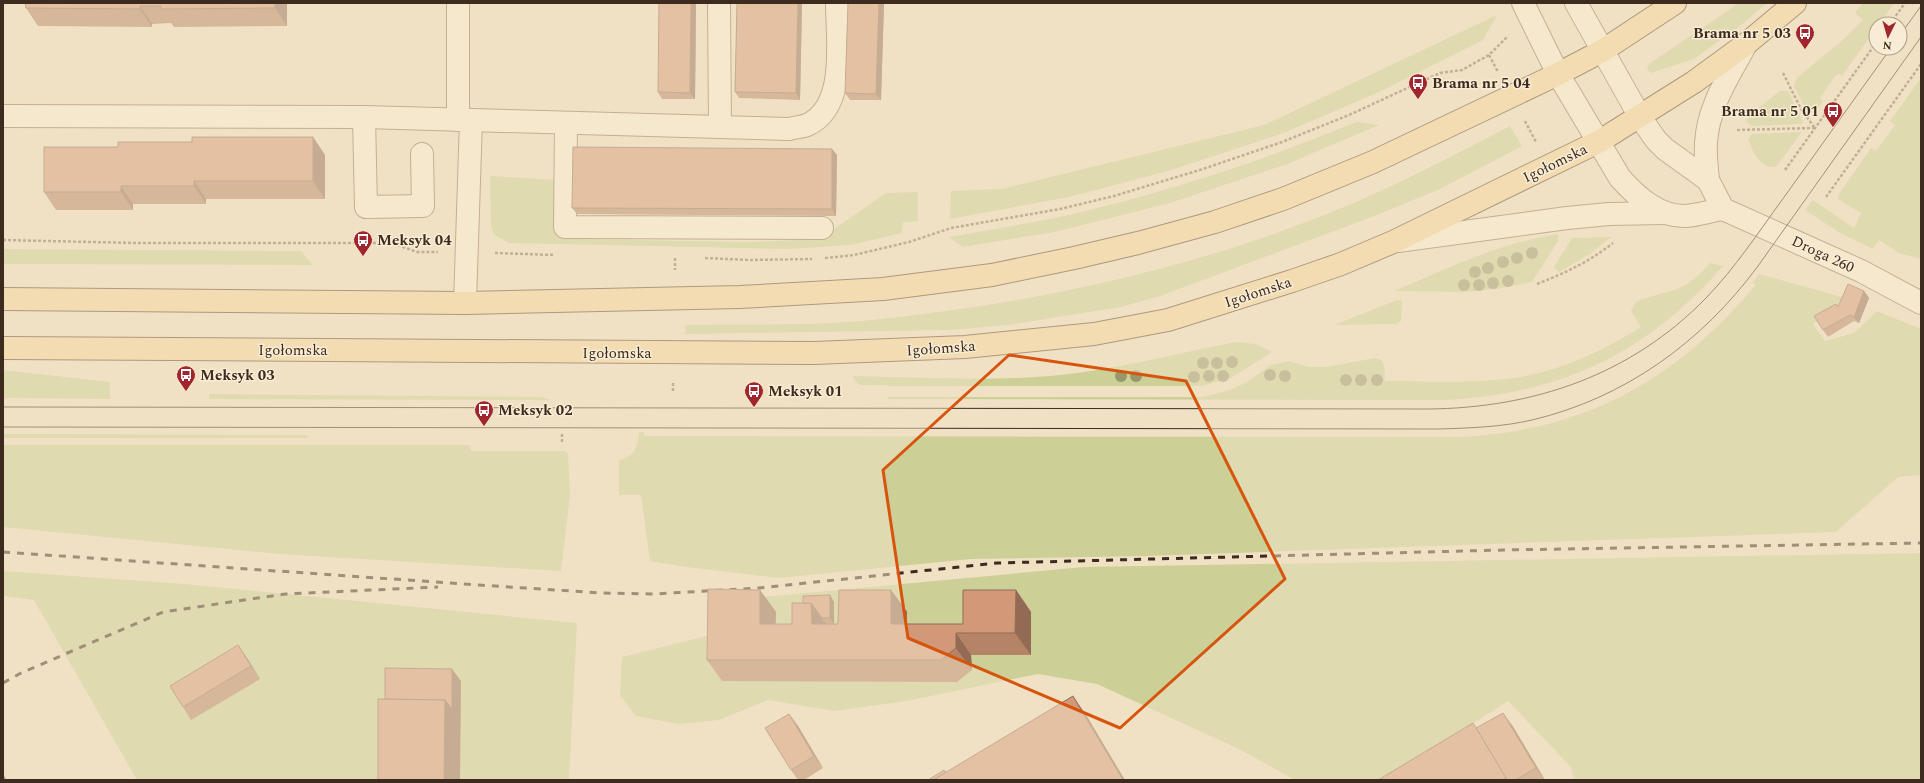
<svg xmlns="http://www.w3.org/2000/svg" width="1924" height="783" viewBox="0 0 1924 783" font-family="Spectral,serif">
<style>
.green{fill:#ccd097}
.lines{fill:none;stroke-linecap:round;stroke-linejoin:round}
.minor-casing{stroke:#8d7259;stroke-width:24}
.major-casing{stroke:#5b402d;stroke-width:24}
.path{stroke:#8d7259;stroke-width:2.5;stroke-dasharray:3 2;stroke-linecap:butt}
.minor{stroke:#fbefd8;stroke-width:22}
.major{stroke:#f6d59a;stroke-width:22}
.tram{stroke:#3c2b1e;stroke-width:1}
.rail{stroke:#3c2b1e;stroke-width:3;stroke-dasharray:7 7;stroke-linecap:butt}
.tree{fill:#98976b}
.wall{fill:#b58467}
.shaded-wall{fill:#936b54}
.building{fill:#d29978;stroke:#936b54}
.marked{fill:none;stroke:#d7540e;stroke-width:3;stroke-linejoin:round}
.labels{text-anchor:middle;stroke-width:3;stroke-linejoin:round;paint-order:stroke}
.poi-label{font-size:15px;font-weight:bold;fill:#3c2b1e;stroke:#f8ecd4;text-anchor:start}
.street-label{font-size:15px;fill:#3c2b1e;stroke:#f8ecd4}
</style>
<rect width="100%" height="100%" fill="#f1e1c4"/>
<g class="green">
<path d="M1739,3H1767L1740,26L1694,59L1651,73L1647,69L1649,64Z"/>
<path d="M1863,3H1894L1879,24H1876V28L1842,76L1839,74L1835,76L1820,98L1823,101L1814,114L1804,106L1794,86L1797,78L1844,39L1863,20L1855,13Z"/>
<path d="M1497,15L1483,40L1379,92L1286,132L1168,171L1069,197L950,219L951,191L1002,189L1264,125Z"/>
<path d="M1921,78V259L1899,253L1879,240L1873,249L1840,233L1805,210L1813,200L1854,228L1861,213L1838,199L1839,194L1871,148L1876,151L1895,125L1890,121Z"/>
<path d="M1780,91H1788L1803,122L1801,124L1752,126L1746,122L1749,115Z"/>
<path d="M1356,122L1379,125L1287,164L1170,203L1055,232L963,247L949,237C992,229 1035,223 1077,213C1173,190 1265,160 1356,122Z"/>
<path d="M1510,126L1522,146L1442,188L1377,215L1160,296L1121,307L1008,325L951,330L685,334L686,325C744,324 804,326 862,321C1025,305 1188,271 1339,209C1398,185 1454,155 1510,126Z"/>
<path d="M1802,132L1776,167C1760,169 1753,152 1748,139L1752,134Z"/>
<path d="M490,176L558,180L560,236L571,239L747,242L820,239L886,193L918,192V221L903,222L902,233L850,245L791,249L509,243L494,235L491,227Z"/>
<path d="M1558,234V241L1532,282L1497,289L1467,292L1394,291C1448,268 1500,243 1558,234Z"/>
<path d="M1611,237L1590,254L1559,272L1554,267L1572,238Z"/>
<path d="M3,249L301,251L313,265L3,264Z"/>
<path d="M1710,263L1723,266C1647,353 1563,393 1448,400L888,399V397H1203L1230,390L1247,382L1271,365L1290,361L1308,367H1326L1375,358C1387,360 1384,371 1385,381C1428,381 1472,384 1514,378C1560,371 1601,352 1641,327L1631,311L1636,302C1670,288 1683,295 1710,263Z"/>
<path d="M1759,274L1849,299L1813,324L1825,341L1854,333L1877,311L1921,329V475L1898,477L1836,532L1147,556L971,559L779,578L686,567L650,561L641,495H619V460C634,457 638,447 639,432H644V436L1458,437C1586,431 1674,381 1756,285L1753,282Z"/>
<path d="M1397,300L1402,301L1401,321L1397,324L1334,325Z"/>
<path d="M1236,342L1256,344L1272,352L1231,378L1202,386H888V385H859L852,376C920,377 992,382 1060,375C1120,369 1177,353 1236,342Z"/>
<path d="M3,370L110,382V399L3,398Z"/>
<path d="M209,394L541,397L551,400L209,399Z"/>
<path d="M3,434L308,435L307,438H3Z"/>
<path d="M3,445H470L471,451H565L568,454L570,495L561,571L279,554L3,527Z"/>
<path d="M1921,553V780H1574L1571,767L1508,701L1385,780H1295L1241,750L1097,684L1038,674L907,701L834,711L768,700L719,720L678,724L636,716L620,695L622,657L710,635L752,598L1084,567Z"/>
<path d="M3,571L185,584L577,623L569,780H137L34,600L3,596Z"/>
</g>
<g class="lines">
<g class="minor-casing">
<g id="minor">
<path d="M719,3L720,126"/>
<path d="M1523,3L1558,74L1620,178C1637,197 1659,217 1686,216C1698,215 1711,211 1723,209"/>
<path d="M1576,3L1640,117L1656,140L1665,149L1708,180L1723,209"/>
<path d="M3,116L364,117L789,129C795,127 802,127 807,125C848,107 837,38 837,3"/>
<path d="M364,117L366,207L423,206L422,154"/>
<path d="M458,120V3"/>
<path d="M566,123L565,227L822,228"/>
<path d="M1708,180C1707,168 1705,155 1706,143C1708,106 1729,76 1746,44"/>
<path d="M1723,209L1861,271L1921,303"/>
<path d="M1398,241L1567,218L1609,214L1664,213"/>
<path d="M465,303L471,120"/>
</g>
</g>
<g class="major-casing">
<g id="major">
<path d="M3,299L465,303L740,297L883,289L992,275L1074,258L1138,243L1215,222L1283,199L1373,162L1558,74L1602,51L1675,3"/>
<path d="M3,348L814,353L965,347L1094,334L1168,320L1292,281L1341,264L1393,242L1600,141L1694,82L1746,44L1795,3"/>
</g>
</g>
<g class="path">
<path d="M1890,24L1905,3"/>
<path d="M1489,55L1498,72"/>
<path d="M1783,73L1801,109L1814,127"/>
<path d="M1525,121L1536,142"/>
<path d="M1737,130L1814,128"/>
<path d="M1785,170L1876,43"/>
<path d="M1826,197L1921,64"/>
<path d="M3,240L136,243H392L417,252H438"/>
<path d="M495,253L554,255"/>
<path d="M675,258V270"/>
<path d="M705,258L749,260L812,259"/>
<path d="M825,258L854,255L909,242L951,228L1060,209L1114,196L1203,169L1282,142L1349,115L1440,73L1462,70L1489,55L1508,36"/>
<path d="M1537,284C1565,273 1589,262 1613,243"/>
<path d="M673,391V381"/>
<path d="M562,442V433"/>
</g>
<use href="#minor" class="minor"/>
<use href="#major" class="major"/>
<g class="tram">
<path d="M1900,35L1921,6"/>
<path d="M3,407L1428,409C1534,408 1631,375 1706,298C1735,268 1758,233 1782,200C1819,149 1854,99 1891,48"/>
<path d="M3,427L1439,429C1470,428 1502,427 1532,420C1625,398 1702,342 1758,266L1921,37"/>
</g>
<g class="rail">
<path d="M3,552L479,585L602,593L653,594L759,588L997,563L1503,550L1921,543"/>
<path d="M3,683L21,673L163,612L285,594L438,587"/>
</g>
</g>
<g class="tree">
<circle cx="1532" cy="253" r="6"/>
<circle cx="1517" cy="258" r="6"/>
<circle cx="1503" cy="262" r="6"/>
<circle cx="1488" cy="268" r="6"/>
<circle cx="1475" cy="272" r="6"/>
<circle cx="1508" cy="281" r="6"/>
<circle cx="1493" cy="283" r="6"/>
<circle cx="1464" cy="285" r="6"/>
<circle cx="1479" cy="285" r="6"/>
<circle cx="1232" cy="362" r="6"/>
<circle cx="1203" cy="363" r="6"/>
<circle cx="1217" cy="363" r="6"/>
<circle cx="1270" cy="375" r="6"/>
<circle cx="1121" cy="376" r="6"/>
<circle cx="1136" cy="376" r="6"/>
<circle cx="1209" cy="376" r="6"/>
<circle cx="1223" cy="376" r="6"/>
<circle cx="1285" cy="376" r="6"/>
<circle cx="1194" cy="377" r="6"/>
<circle cx="1346" cy="380" r="6"/>
<circle cx="1361" cy="380" r="6"/>
<circle cx="1377" cy="380" r="6"/>
</g>
<g class="wall">
<path d="M25,3H287V26L174,27L171,23L152,24V27L38,26L26,8Z"/>
<path d="M659,3H696L695,99H662L658,92Z"/>
<path d="M737,3H802L800,100L739,98L735,92Z"/>
<path d="M848,3H884L881,100H850L845,93Z"/>
<path d="M313,137L325,155V199H206V204H133V210H56L44,192L118,147L192,142Z"/>
<path d="M832,149L837,155L836,216L577,214L572,208Z"/>
<path d="M1864,291L1869,298L1859,323L1854,321L1828,337L1823,330L1838,307Z"/>
<path d="M760,590L776,612L775,624H792L803,603L830,595L834,602V624H838L891,590L907,612L906,624H963L1016,590L1031,612V655H971L972,670L957,682L722,681L707,660Z"/>
<path d="M247,658L260,679L191,720L183,707Z"/>
<path d="M789,714L798,726L823,768L804,780H798L791,770Z"/>
<path d="M1473,723L1476,728L1512,725L1545,780H1378Z"/>
</g>
<g class="shaded-wall">
<path d="M275,3H287V26L275,8Z"/>
<path d="M691,3H696L695,99L690,93Z"/>
<path d="M798,3H802L800,100L796,93Z"/>
<path d="M879,3H884L881,100L876,94Z"/>
<path d="M140,6L152,24V27L140,9Z"/>
<path d="M313,137L325,155V199L313,181Z"/>
<path d="M832,149L837,155L836,216L832,209Z"/>
<path d="M194,181L206,199V204L194,186Z"/>
<path d="M121,186L133,204V210L121,192Z"/>
<path d="M1864,291L1869,298L1859,323L1854,317Z"/>
<path d="M760,590L776,612L775,646L760,624Z"/>
<path d="M891,590L907,612L906,646L891,624Z"/>
<path d="M1016,590L1031,612V655L1015,633Z"/>
<path d="M830,595L834,602V624L830,618Z"/>
<path d="M811,603L827,625L812,624Z"/>
<path d="M956,633L971,655L972,670L956,648Z"/>
<path d="M238,645L247,658L260,679L251,666Z"/>
<path d="M452,669L461,681L460,780H444L445,700Z"/>
<path d="M1073,696L1088,718L1125,780H1123Z"/>
<path d="M1503,713L1512,725L1545,780L1536,768Z"/>
<path d="M789,714L798,726L823,768L814,756Z"/>
<path d="M3,774L7,780H5L3,777Z"/>
</g>
<g class="building">
<path d="M25,3H275V8L161,9V6H140V9L26,8Z"/>
<path d="M659,3H691L690,93L658,92Z"/>
<path d="M737,3H798L796,93L735,92Z"/>
<path d="M848,3H879L876,94L845,93Z"/>
<path d="M192,137H313V181H194V186H121V192H44V147H118V142H192Z"/>
<path d="M573,147L832,149V209L572,208Z"/>
<path d="M1848,284L1864,291L1854,317L1850,315L1823,330L1814,316L1836,304L1838,307Z"/>
<path d="M708,589L760,590V624H792V603H811L812,624H838L839,590H891V624H963V590H1016L1015,633H956V648L941,660H707Z"/>
<path d="M830,595V618H822L811,603H803V596Z"/>
<path d="M238,645L251,666L183,707L170,686Z"/>
<path d="M385,668L452,669V709L445,700L385,699Z"/>
<path d="M1073,696L1123,780H933Z"/>
<path d="M378,699L445,700L444,780H378Z"/>
<path d="M1503,713L1536,768L1515,780H1507L1476,728Z"/>
<path d="M789,714L814,756L791,770L765,728Z"/>
<path d="M1473,723L1506,778L1502,780H1378Z"/>
<path d="M944,770L946,772L933,780H928Z"/>
</g>
<path d="M0 0H1924V783H0ZM1009,355L1186,381L1285,579L1120,728L908,638L883,470Z" fill="#f1e1c4" fill-opacity=".55" fill-rule="evenodd"/>
<path class="marked" d="M1009,355L1186,381L1285,579L1120,728L908,638L883,470Z"/>
<defs>
<g id="bus-pin" transform="scale(1)"><path d="M0 17L-7.5 6A9.5 9.5 0 1 1 7.5 6Z" fill="#a0252c" stroke="#f8ecd4"/><path d="M-5-6H5V4H4V6H2V4H-2V6H-4V4H-5ZM-3.5-4V0h7V-4ZM-3.5 1.2v1.5H-2V1.2ZM2 1.2v1.5H3.5V1.2Z" fill="#fff"/></g>
</defs>
<g fill-rule="evenodd">
<use href="#bus-pin" x="1805" y="33"/>
<use href="#bus-pin" x="1418" y="83"/>
<use href="#bus-pin" x="1833" y="111"/>
<use href="#bus-pin" x="363" y="240"/>
<use href="#bus-pin" x="186" y="375"/>
<use href="#bus-pin" x="754" y="391"/>
<use href="#bus-pin" x="484" y="410"/>
</g>
<g class="labels">
<g class="poi-label">
<text x="1791" y="38" text-anchor="end">Brama nr 5 03</text>
<text x="1432" y="88">Brama nr 5 04</text>
<text x="1819" y="116" text-anchor="end">Brama nr 5 01</text>
<text x="377" y="245">Meksyk 04</text>
<text x="200" y="380">Meksyk 03</text>
<text x="768" y="396">Meksyk 01</text>
<text x="498" y="415">Meksyk 02</text>
</g>
<g class="street-label">
<text transform="translate(1555 163) rotate(-26)" y="5">Igołomska</text>
<text transform="translate(1823 254) rotate(25)" y="5">Droga 260</text>
<text transform="translate(1258 292) rotate(-18)" y="5">Igołomska</text>
<text transform="translate(941 348) rotate(-4)" y="5">Igołomska</text>
<text x="293" y="355">Igołomska</text>
<text x="617" y="358">Igołomska</text>
</g>
</g>
<rect width="1924" height="783" fill="none" stroke="#3c2b1e" stroke-width="8"/>
<g transform="translate(1888 36) rotate(185)"><circle r="19" fill="#f8ecd4" stroke="#ad9f8b"/>
<path d="M0-3L7 15L0 10L-7 15Z" fill="#a0252c"/>
<text y="-6" font-size="11" font-weight="bold" text-anchor="middle" fill="#3c2b1e">N</text>
</g>
</svg>
